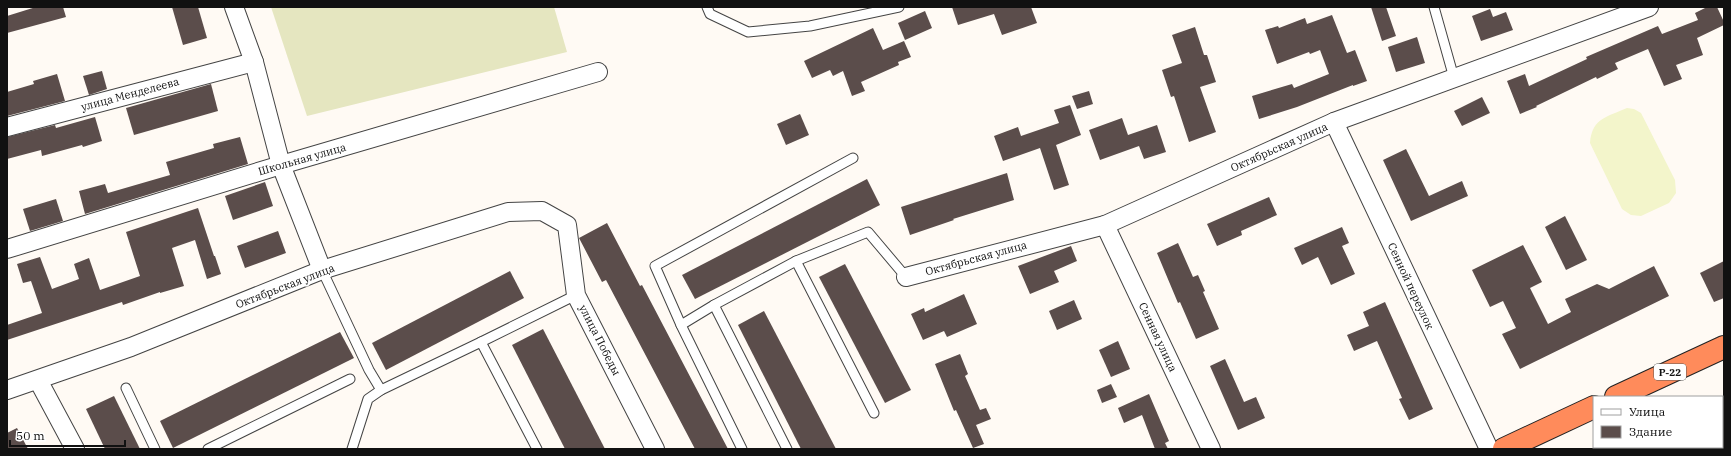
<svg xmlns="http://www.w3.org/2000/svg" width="1731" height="456" viewBox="0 0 1731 456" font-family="'IBM Plex Serif',serif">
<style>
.cemetery{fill:#e5e6c0}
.pitch{fill:#f3f5cb}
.building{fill:#5b4d4b}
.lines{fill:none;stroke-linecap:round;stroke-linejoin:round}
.service-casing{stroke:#444;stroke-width:11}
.minor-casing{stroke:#444;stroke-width:20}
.trunk-casing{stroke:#222;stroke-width:24}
.service{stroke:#fff;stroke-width:9}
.minor{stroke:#fff;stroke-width:18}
.trunk{stroke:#ff8b5b;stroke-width:22}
.labels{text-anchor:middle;stroke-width:4;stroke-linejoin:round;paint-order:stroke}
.shield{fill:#fff;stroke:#585858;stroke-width:1}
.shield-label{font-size:10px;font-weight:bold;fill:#111}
.street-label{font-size:11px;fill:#111;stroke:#fff}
</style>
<rect width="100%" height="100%" fill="#fffaf4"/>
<path class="cemetery" d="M271,7H554L567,52L307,116Z"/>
<path class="pitch" d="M1627,108L1634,109L1641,113L1675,180L1676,193L1669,203L1641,216L1631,215L1622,209L1590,143C1592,118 1607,117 1627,108Z"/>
<g class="building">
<path d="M36,7H63L66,17L7,33V16Z"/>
<path d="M172,7H198L207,38L183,45Z"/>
<path d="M952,7H1031L1037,23L1002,35L994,14L958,25Z"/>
<path d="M1371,7H1386L1396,36L1382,41Z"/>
<path d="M1707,7H1717L1724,22V25L1697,38L1703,55L1676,65L1682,79L1664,86L1648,49L1615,63L1618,69L1597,79L1596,77L1536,106L1537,107L1520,114L1507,81L1525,74L1529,86L1587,59L1586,57L1658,26L1662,34L1698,20L1695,13Z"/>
<path d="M1490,9L1493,17L1506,12L1513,30L1481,41L1472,16Z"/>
<path d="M925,11L932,28L905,40L898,23Z"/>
<path d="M1332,15L1347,53L1355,50L1367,81L1353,86V85L1297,107L1259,119L1252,96L1292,84L1294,88L1329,74L1320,50L1310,54L1309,52L1277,64L1265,30L1278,26L1279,28L1305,18L1307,24Z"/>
<path d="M1195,27L1204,55H1207L1216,82L1200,87L1216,132L1189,142L1174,96L1171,97L1162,70L1182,63L1172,35Z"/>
<path d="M873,28L883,50L904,41L911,57L898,62L899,65L861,82L865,91L852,96L843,71L833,76L830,70L812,78L804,61Z"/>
<path d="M1417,37L1425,63L1396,72L1388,47Z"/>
<path d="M102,71L107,89L89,95L83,76Z"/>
<path d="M57,74L65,101L7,116V92L34,84L33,81Z"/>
<path d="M211,84L218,111L134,135L126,108Z"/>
<path d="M1089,91L1093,104L1077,109L1072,96Z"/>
<path d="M1482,97L1490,113L1462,126L1454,111Z"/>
<path d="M1070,105L1081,135L1056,145L1069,185L1054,190L1040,148L1003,161L994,136L1018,127L1021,136L1059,123L1054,110Z"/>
<path d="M800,114L809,135L786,145L777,124Z"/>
<path d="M95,117L102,141L83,147L82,145L42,156L41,150L7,159V137L55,125L56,128Z"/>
<path d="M1122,118L1128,135L1157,125L1166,152L1144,159L1139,146L1100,160L1089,130Z"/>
<path d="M240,137L248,164L85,214L79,191L105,184L108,193L170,175L166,162L214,148L213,144Z"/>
<path d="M1406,149L1429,196L1462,181L1468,196L1411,221L1383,160Z"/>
<path d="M1007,173L1014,200L953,219L954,220L910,235L901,207Z"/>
<path d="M867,179L880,205L695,299L682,275Z"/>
<path d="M265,182L273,206L233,220L225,196Z"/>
<path d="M1269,197L1277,215L1241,231L1242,235L1217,246L1207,224Z"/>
<path d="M56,199L63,221L30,231L23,209Z"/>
<path d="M198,208L214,256H215L221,274L207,279L195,240L172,248L184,286L160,293V292L123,305L122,302L7,340V325L42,313L31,281L23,283L17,264L40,257L52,289L79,279L74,264L89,258L100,290L140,276L126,232Z"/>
<path d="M1565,216L1587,260L1566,270L1545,227Z"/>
<path d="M607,223L640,286L642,285L728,449H695L606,280L602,282L579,238Z"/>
<path d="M1342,227L1349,243L1342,246L1355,274L1331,285L1318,257L1302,265L1294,248Z"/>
<path d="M278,231L286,253L245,268L237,246Z"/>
<path d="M1178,243L1193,277L1198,275L1205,291L1203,292L1219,329L1196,339L1180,302L1178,303L1157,253Z"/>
<path d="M1523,245L1542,282L1530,288L1548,324L1571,312L1565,299L1597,284L1609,289L1654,266L1669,296L1520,369L1502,334L1516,328L1503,301L1490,307L1472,270Z"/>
<path d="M1071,246L1077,261L1054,271L1059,282L1030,294L1018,266Z"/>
<path d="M1724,261V298L1714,302L1700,273Z"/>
<path d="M845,264L911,390L885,403L819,277Z"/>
<path d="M510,271L524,298L386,370L372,343Z"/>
<path d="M964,294L977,324L947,337L944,331L923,340L911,314L924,308L925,312Z"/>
<path d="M1074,300L1082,319L1057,330L1049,311Z"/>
<path d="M1385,302L1433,409L1409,420L1399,399L1402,398L1377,341L1354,351L1347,335L1369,326L1363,312Z"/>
<path d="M764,311L836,449H801L738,325Z"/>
<path d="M543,329L605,449H565L512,345Z"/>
<path d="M340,332L354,358L173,448L160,421Z"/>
<path d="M1118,341L1130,369L1111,377L1099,350Z"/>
<path d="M960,354L968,374L965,376L980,410L986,408L991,419L976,425L984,444L973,448L956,410L954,411L935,364Z"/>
<path d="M1225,359L1244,402L1256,397L1265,418L1238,430L1210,366Z"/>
<path d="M1111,384L1117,397L1102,403L1097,390Z"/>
<path d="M1149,394L1169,441L1165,443L1168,449H1155L1142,415L1124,423L1118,408Z"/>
<path d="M114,396L140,449H105L86,409Z"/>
<path d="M17,428L28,449H7V433Z"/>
</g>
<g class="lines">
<g class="service-casing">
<g id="service">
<path d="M707,7L710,14L748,32L810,26L899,7"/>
<path d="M1434,7L1454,78"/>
<path d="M796,261L874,413"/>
<path d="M322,270L369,370L381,390"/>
<path d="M681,325L714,305"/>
<path d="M481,342L576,295"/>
<path d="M126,388L155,449"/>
<path d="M208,449L350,379"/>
<path d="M352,449L368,399L381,390L481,342L537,449"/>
<path d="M742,449L681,325L655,266L853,158"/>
<path d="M787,449L714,305L796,261L868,232L906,277"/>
</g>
</g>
<g class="minor-casing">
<g id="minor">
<path d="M234,7L254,62L281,165L322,270"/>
<path d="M1334,122L1489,449"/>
<path d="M7,127L254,62"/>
<path d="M1105,225L1211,449"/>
<path d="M7,249L281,165L598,72"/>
<path d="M906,277L1105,225L1334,122L1649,7"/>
<path d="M38,380L75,449"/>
<path d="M7,390L131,347L322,270L508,212L542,211L567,225L576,295L655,449"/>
</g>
</g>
<g class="trunk-casing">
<g id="trunk">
<path d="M1616,397L1724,347"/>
<path d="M1504,449L1594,407"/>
</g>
</g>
<use href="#service" class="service"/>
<use href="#minor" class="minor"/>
<use href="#trunk" class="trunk"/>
</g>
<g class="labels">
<rect class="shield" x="1654" y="364" width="32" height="16" rx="3"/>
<g class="shield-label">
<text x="1670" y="376">Р-22</text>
</g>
<g class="street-label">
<text transform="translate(130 94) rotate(-15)" y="4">улица Менделеева</text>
<text transform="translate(1279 147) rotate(-24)" y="4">Октябрьская улица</text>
<text transform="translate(302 159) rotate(-16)" y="4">Школьная улица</text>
<text transform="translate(976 258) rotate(-15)" y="4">Октябрьская улица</text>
<text transform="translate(285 286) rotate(-21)" y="4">Октябрьская улица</text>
<text transform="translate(1411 286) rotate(65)" y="4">Сенной переулок</text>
<text transform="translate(1158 337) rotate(65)" y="4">Сенная улица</text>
<text transform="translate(600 340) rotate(63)" y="4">улица Победы</text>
</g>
</g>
<rect width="1731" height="456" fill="none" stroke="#111111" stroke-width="16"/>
<rect x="1593" y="396" width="130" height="52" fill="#ffffff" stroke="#a0a0a0"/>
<rect x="1601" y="409" width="20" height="6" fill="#ffffff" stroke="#a0a0a0"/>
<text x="1629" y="416" font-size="12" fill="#111111">Улица</text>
<rect x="1601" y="426" width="20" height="12" fill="#5b4d4b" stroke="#a0a0a0"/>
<text x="1629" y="436" font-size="12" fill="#111111">Здание</text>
<path d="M10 440v6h115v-6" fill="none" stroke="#111111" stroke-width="2"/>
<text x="16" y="440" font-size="12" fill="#111111" stroke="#ffffff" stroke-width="3" paint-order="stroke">50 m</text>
</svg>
